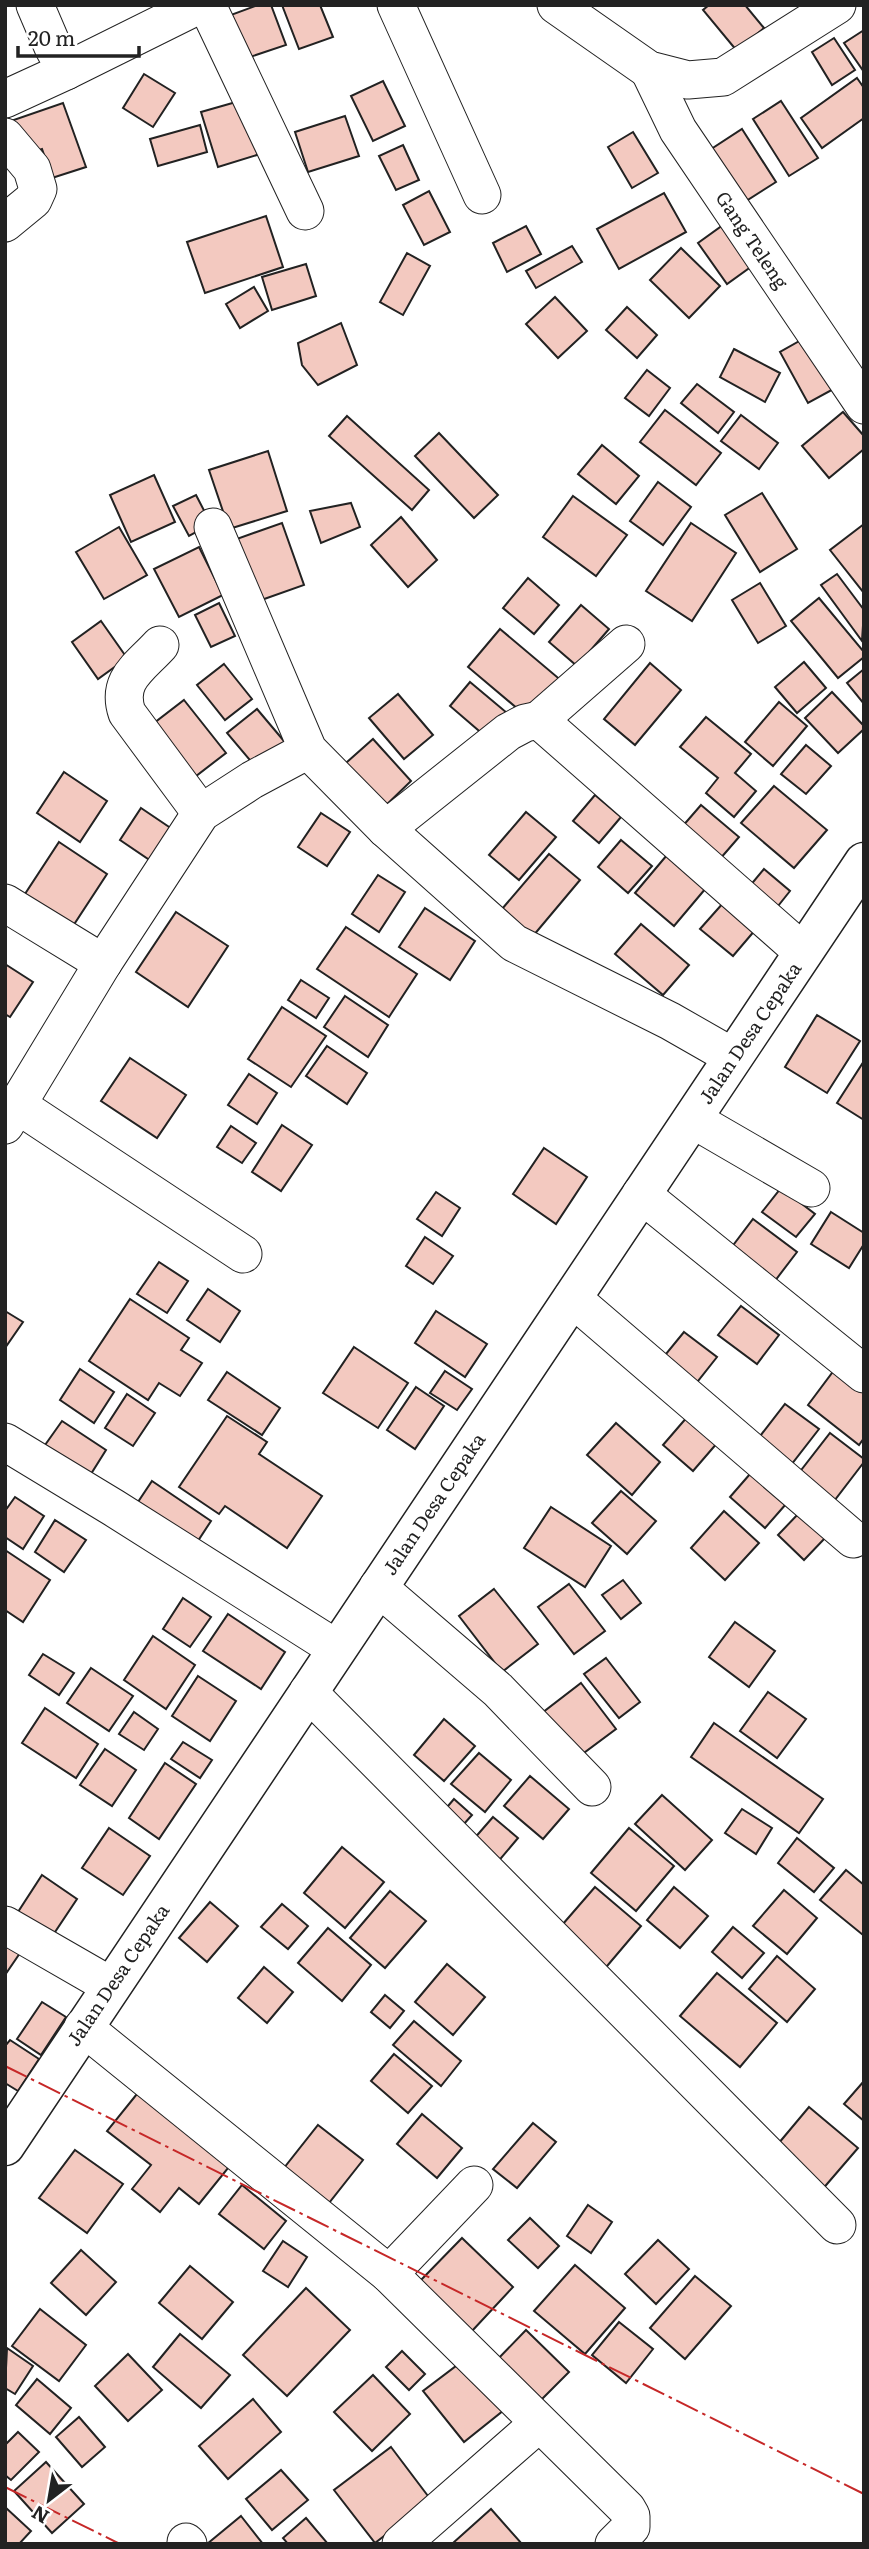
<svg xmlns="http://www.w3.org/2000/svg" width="869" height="2549" viewBox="0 0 869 2549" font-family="Literata,serif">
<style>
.building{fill:#f3c9c0;stroke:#222;stroke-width:2}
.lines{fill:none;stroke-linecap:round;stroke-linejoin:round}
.minor-casing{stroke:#222;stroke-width:39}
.tertiary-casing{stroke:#222;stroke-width:41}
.minor{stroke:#fff;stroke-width:37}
.tertiary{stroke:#fff;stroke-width:38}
.power{stroke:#c62828;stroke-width:2;stroke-dasharray:24 5 3.5 5;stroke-linecap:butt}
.labels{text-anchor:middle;stroke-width:5;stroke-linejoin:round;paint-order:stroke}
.street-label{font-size:19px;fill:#222;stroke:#fff}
</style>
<rect width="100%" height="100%" fill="#fff"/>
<g class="building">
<path d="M258,5H271L286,45L244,59L228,16Z"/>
<path d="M282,5H320L333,37L299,49Z"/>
<path d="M709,5H745L764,28L737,51L703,10Z"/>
<path d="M864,30V72L844,43Z"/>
<path d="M834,38L855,70L832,85L812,52Z"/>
<path d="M144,74L175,93L153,127L123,108Z"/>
<path d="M857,78L864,88V118L822,148L801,118Z"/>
<path d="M383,81L405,126L373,141L351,96Z"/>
<path d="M243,100L260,154L218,167L201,112Z"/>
<path d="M781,101L818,158L789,176L753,119Z"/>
<path d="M63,103L86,167L52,178L42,149L27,154L5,123Z"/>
<path d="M345,116L359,156L308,172L295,132Z"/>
<path d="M200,125L207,152L158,166L150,139Z"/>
<path d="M742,129L776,182L735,208L702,155Z"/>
<path d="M633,132L658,173L632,188L608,147Z"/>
<path d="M403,145L419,180L396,190L379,156Z"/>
<path d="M429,191L450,232L424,245L403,205Z"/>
<path d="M664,193L686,232L619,269L597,229Z"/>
<path d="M266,216L283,267L205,293L187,242Z"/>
<path d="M730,220L759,261L727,284L698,243Z"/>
<path d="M526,226L541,254L507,272L493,243Z"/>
<path d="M572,246L582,262L536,288L526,271Z"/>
<path d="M681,248L720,286L689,318L650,280Z"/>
<path d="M407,253L430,266L403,315L380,302Z"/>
<path d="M306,264L316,296L272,310L262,277Z"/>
<path d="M254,287L268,311L240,328L226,304Z"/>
<path d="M555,297L587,331L558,358L526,324Z"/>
<path d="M627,307L657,335L637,358L606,330Z"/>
<path d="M341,323L357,365L318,385L302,365L298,343Z"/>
<path d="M810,335L839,386L808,403L780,352Z"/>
<path d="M734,349L780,373L765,402L720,377Z"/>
<path d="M647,370L670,388L649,416L625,398Z"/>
<path d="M697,384L734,412L718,433L681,403Z"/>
<path d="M665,410L721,453L696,485L640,442Z"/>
<path d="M843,412L864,436V449L829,478L802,446Z"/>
<path d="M741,415L778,443L759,469L721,441Z"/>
<path d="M347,416L429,490L412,510L329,436Z"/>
<path d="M439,433L498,495L474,518L415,456Z"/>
<path d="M602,445L639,476L616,504L578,474Z"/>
<path d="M268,451L287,511L229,529L209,470Z"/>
<path d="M154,475L175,522L131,542L110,495Z"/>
<path d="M658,482L691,507L663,545L630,521Z"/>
<path d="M762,493L797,549L760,572L725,515Z"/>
<path d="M196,495L211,524L189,536L173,506Z"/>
<path d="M573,496L627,535L596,576L543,537Z"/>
<path d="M351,503L360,527L321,543L310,511Z"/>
<path d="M401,517L437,560L408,587L371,545Z"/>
<path d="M282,523L304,585L253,603L231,541Z"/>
<path d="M691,523L736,553L692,621L646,591Z"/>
<path d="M864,524V593L830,550Z"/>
<path d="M119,527L147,575L104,599L76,552Z"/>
<path d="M199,547L223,595L179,617L154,569Z"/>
<path d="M837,574L864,610L862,641L821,585Z"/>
<path d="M528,578L559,605L534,634L503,608Z"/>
<path d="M760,583L786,626L758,643L732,600Z"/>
<path d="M819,598L864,652V657L838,678L791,621Z"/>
<path d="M219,603L235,636L211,647L195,615Z"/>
<path d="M581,605L609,629L577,666L549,642Z"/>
<path d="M101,621L127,658L98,679L72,642Z"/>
<path d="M500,629L563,682L531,720L468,667Z"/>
<path d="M804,662L826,688L797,713L775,687Z"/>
<path d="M650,663L681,690L635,745L604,719Z"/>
<path d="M224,664L252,699L225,720L197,685Z"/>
<path d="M864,669V704L847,683Z"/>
<path d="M470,682L513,718L492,742L450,706Z"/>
<path d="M832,692L864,726V729L838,753L805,718Z"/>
<path d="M398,694L433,735L404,759L369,718Z"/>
<path d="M184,700L226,753L187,783L145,730Z"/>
<path d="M779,702L807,726L773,766L745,742Z"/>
<path d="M257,709L289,747L260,772L227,733Z"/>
<path d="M706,717L751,754L735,773L756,791L734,817L706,793L718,778L680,747Z"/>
<path d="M373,739L411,781L378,813L338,770Z"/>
<path d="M806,745L831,766L806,794L781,774Z"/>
<path d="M64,772L107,801L80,842L37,813Z"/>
<path d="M774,786L827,830L794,868L741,823Z"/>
<path d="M595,795L621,817L599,843L573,821Z"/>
<path d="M701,805L739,837L713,867L675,835Z"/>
<path d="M141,808L178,833L157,865L120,840Z"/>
<path d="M526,812L556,837L519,880L489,855Z"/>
<path d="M321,813L350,832L327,866L298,847Z"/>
<path d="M621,840L652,866L628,893L598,867Z"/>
<path d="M59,842L107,874L71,929L23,897Z"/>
<path d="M549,854L580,880L533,936L502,909Z"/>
<path d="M667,855L706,888L674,926L635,893Z"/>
<path d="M764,869L790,891L770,916L744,893Z"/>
<path d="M378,875L405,892L379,932L352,914Z"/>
<path d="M724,902L756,929L733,956L700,929Z"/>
<path d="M425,908L475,941L450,980L399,947Z"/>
<path d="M176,912L228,946L188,1007L136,972Z"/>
<path d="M641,924L689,965L663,995L615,954Z"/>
<path d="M346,927L417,974L389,1017L317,969Z"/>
<path d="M5,964L33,982L10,1017L5,1014Z"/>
<path d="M301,980L329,998L316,1018L288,1000Z"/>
<path d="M345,996L388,1025L368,1057L324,1027Z"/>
<path d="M282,1007L326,1036L291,1087L248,1059Z"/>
<path d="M817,1015L860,1041L827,1093L785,1067Z"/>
<path d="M327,1046L367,1073L347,1104L306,1076Z"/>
<path d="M130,1058L186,1095L157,1138L101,1101Z"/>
<path d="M864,1061V1120L837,1103Z"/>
<path d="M249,1074L277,1093L257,1124L228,1105Z"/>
<path d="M282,1125L312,1145L281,1191L252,1172Z"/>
<path d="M231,1126L256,1143L242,1163L217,1147Z"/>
<path d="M544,1148L587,1177L556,1224L513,1194Z"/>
<path d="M781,1188L815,1214L796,1237L762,1212Z"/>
<path d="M436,1192L460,1208L442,1236L417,1219Z"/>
<path d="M831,1212L864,1233V1244L849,1268L811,1244Z"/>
<path d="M753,1219L797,1252L768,1290L725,1256Z"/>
<path d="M425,1237L453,1256L433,1284L406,1266Z"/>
<path d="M159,1262L188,1281L167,1313L137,1294Z"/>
<path d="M208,1289L240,1311L220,1342L187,1320Z"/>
<path d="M130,1299L189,1338L181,1350L202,1363L180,1396L159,1383L148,1400L89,1361Z"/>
<path d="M741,1306L779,1335L757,1364L718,1335Z"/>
<path d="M5,1311L23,1322L5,1348Z"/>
<path d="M436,1311L487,1344L465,1377L415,1343Z"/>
<path d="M684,1332L717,1357L694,1386L661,1360Z"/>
<path d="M354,1347L408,1383L378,1428L323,1393Z"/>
<path d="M80,1369L114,1392L94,1423L60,1400Z"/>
<path d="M835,1369L864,1391V1438L859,1445L808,1405Z"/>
<path d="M445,1371L472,1389L457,1410L430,1393Z"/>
<path d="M227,1372L280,1408L262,1435L208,1400Z"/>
<path d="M416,1387L444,1406L415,1449L387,1430Z"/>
<path d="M127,1394L155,1413L133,1446L105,1428Z"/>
<path d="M785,1404L819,1429L784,1474L750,1449Z"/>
<path d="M227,1416L267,1442L259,1454L322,1496L287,1548L225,1506L219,1514L179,1487Z"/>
<path d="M688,1416L718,1442L693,1471L663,1445Z"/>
<path d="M62,1421L106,1450L84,1485L38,1455Z"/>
<path d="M616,1423L660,1462L632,1495L587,1455Z"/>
<path d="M830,1433L864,1459V1462L831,1505L795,1478Z"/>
<path d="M750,1474L786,1504L765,1528L730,1497Z"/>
<path d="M152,1481L211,1521L192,1550L132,1511Z"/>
<path d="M621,1491L656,1521L627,1554L592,1523Z"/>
<path d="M15,1497L44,1516L23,1549L5,1537V1511Z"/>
<path d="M551,1507L611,1546L585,1587L524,1548Z"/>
<path d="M724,1511L759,1543L725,1580L691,1548Z"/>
<path d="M800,1512L826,1537L804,1560L778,1535Z"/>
<path d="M55,1520L86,1540L64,1572L35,1552Z"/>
<path d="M5,1550L50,1580L23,1622L5,1610Z"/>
<path d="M623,1580L641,1603L621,1619L602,1595Z"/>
<path d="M569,1584L605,1631L574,1654L538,1607Z"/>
<path d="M494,1589L538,1644L502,1672L459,1616Z"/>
<path d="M183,1598L211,1617L190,1647L163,1629Z"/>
<path d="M228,1614L285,1652L261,1689L203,1651Z"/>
<path d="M735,1622L775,1651L749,1687L709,1657Z"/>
<path d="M153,1636L195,1665L166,1709L124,1680Z"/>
<path d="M43,1654L74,1673L59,1695L29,1675Z"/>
<path d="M606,1658L640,1702L619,1718L584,1674Z"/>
<path d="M91,1668L133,1696L109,1731L67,1703Z"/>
<path d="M198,1676L236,1701L210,1741L172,1716Z"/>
<path d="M581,1683L616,1729L577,1758L542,1713Z"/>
<path d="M768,1692L806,1719L777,1758L740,1731Z"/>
<path d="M45,1708L98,1744L76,1778L22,1743Z"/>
<path d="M134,1712L158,1729L144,1750L119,1734Z"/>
<path d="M444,1719L475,1746L444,1781L414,1755Z"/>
<path d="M714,1723L823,1799L799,1833L691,1757Z"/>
<path d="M183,1742L212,1760L200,1778L171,1759Z"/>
<path d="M105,1749L136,1770L112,1806L80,1785Z"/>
<path d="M479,1753L511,1780L485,1812L451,1784Z"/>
<path d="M165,1763L196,1784L159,1839L129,1818Z"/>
<path d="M530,1776L569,1809L543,1839L504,1806Z"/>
<path d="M662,1795L712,1840L685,1870L635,1824Z"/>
<path d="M454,1799L472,1815L454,1835L436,1820Z"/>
<path d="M742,1809L772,1828L756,1854L725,1833Z"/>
<path d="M493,1817L518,1838L491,1870L466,1848Z"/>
<path d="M109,1828L150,1856L123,1895L82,1868Z"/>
<path d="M629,1828L674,1866L636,1911L591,1873Z"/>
<path d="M797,1838L834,1868L814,1892L778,1863Z"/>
<path d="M342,1847L384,1882L345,1928L304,1893Z"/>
<path d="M846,1870L864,1885L863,1935L820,1900Z"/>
<path d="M42,1875L77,1899L53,1935L18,1912Z"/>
<path d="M595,1887L641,1926L602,1972L556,1932Z"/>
<path d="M674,1887L708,1916L680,1948L647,1920Z"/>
<path d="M784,1890L817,1918L787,1954L753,1926Z"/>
<path d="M390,1891L426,1921L385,1968L350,1938Z"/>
<path d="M210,1902L238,1926L207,1962L179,1938Z"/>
<path d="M282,1904L308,1926L288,1949L261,1927Z"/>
<path d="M733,1927L764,1953L742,1978L712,1952Z"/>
<path d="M328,1928L371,1965L342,2001L298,1963Z"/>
<path d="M5,1943L20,1953L5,1975Z"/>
<path d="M777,1956L815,1989L787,2022L749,1989Z"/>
<path d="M447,1964L485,1997L453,2035L415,2002Z"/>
<path d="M264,1967L293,1992L267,2023L238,1998Z"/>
<path d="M717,1973L777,2023L740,2067L680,2016Z"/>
<path d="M385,1995L404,2011L390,2028L371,2012Z"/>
<path d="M42,2002L66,2017L41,2055L17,2039Z"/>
<path d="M414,2021L461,2061L441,2086L393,2045Z"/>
<path d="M10,2040L39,2059L18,2091L5,2083V2046Z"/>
<path d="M394,2054L432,2086L408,2113L371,2081Z"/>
<path d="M864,2081V2121L844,2104Z"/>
<path d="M145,2084L237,2157L199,2204L179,2188L160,2212L132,2189L151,2165L107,2131Z"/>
<path d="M809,2107L858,2148L821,2191L773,2150Z"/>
<path d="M422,2114L462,2148L437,2178L397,2144Z"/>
<path d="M533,2123L556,2142L517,2188L493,2169Z"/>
<path d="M318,2125L363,2160L325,2208L280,2173Z"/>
<path d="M75,2150L123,2184L87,2233L39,2198Z"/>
<path d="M242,2185L286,2221L264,2249L219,2214Z"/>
<path d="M588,2205L612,2222L591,2253L567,2236Z"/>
<path d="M530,2218L559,2246L538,2268L508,2240Z"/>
<path d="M462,2238L513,2287L472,2331L420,2281Z"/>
<path d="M658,2240L689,2269L656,2304L625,2274Z"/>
<path d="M283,2241L307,2257L288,2287L263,2271Z"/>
<path d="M81,2250L116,2282L86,2315L51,2283Z"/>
<path d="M575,2265L625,2308L585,2354L534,2311Z"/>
<path d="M190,2266L233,2302L202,2339L159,2303Z"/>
<path d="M695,2276L731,2306L685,2359L650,2328Z"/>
<path d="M306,2288L350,2330L287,2396L243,2355Z"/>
<path d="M40,2309L86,2345L59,2381L12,2346Z"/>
<path d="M619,2322L653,2349L626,2383L592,2355Z"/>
<path d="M526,2330L569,2372L538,2403L495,2362Z"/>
<path d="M180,2334L230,2375L201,2408L153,2367Z"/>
<path d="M7,2348L33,2366L15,2394L5,2388Z"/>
<path d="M402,2351L425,2374L409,2390L386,2367Z"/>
<path d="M128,2354L162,2390L128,2421L95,2386Z"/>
<path d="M464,2360L504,2410L464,2442L423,2391Z"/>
<path d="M373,2375L410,2414L372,2451L334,2412Z"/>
<path d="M37,2379L71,2408L50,2434L16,2405Z"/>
<path d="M253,2399L281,2432L228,2479L199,2446Z"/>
<path d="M79,2417L105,2447L82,2467L56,2437Z"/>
<path d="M18,2432L39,2452L11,2480L5,2475V2445Z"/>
<path d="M391,2447L431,2500L375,2543L334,2490Z"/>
<path d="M46,2462L84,2504L52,2533L14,2491Z"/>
<path d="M281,2470L308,2500L272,2530L246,2499Z"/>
<path d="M5,2507L31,2531L19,2544H5Z"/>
<path d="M491,2509L522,2544H454L453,2543Z"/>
<path d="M241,2516L263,2544H207Z"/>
<path d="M306,2518L328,2544H288L283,2538Z"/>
</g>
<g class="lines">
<g class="minor-casing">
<g id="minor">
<path d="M35,5L53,47L66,71L199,5"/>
<path d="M207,5L305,211"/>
<path d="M396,5L482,195"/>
<path d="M556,5L649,70L688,80L723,77L837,5"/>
<path d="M649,70L678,130L864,405"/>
<path d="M5,99L66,71"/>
<path d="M5,137L32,169L38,189L33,200L5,223"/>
<path d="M213,527L308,750L386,829L514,943L670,1021L733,1057"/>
<path d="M160,645C139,668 116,680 127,713L201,813"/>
<path d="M539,720L626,644"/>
<path d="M386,829L508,732L525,723L539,720L803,952"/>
<path d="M5,903L103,963"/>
<path d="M19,1106L243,1254"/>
<path d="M692,1119L811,1188"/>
<path d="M5,1125L103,963L201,813L252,780L308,750"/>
<path d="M641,1194L864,1374"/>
<path d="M572,1298L853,1539"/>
<path d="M5,1442L114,1508L337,1649"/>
<path d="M378,1587L498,1690L592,1787"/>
<path d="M308,1692L837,2225"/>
<path d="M5,1925L111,1986"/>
<path d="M83,2027L389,2274L627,2509L631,2516V2527L614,2544"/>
<path d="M389,2274L474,2185"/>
<path d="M186,2542L188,2544"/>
<path d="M401,2544L538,2424"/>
</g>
</g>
<g class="tertiary-casing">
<path id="tertiary" d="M5,2146L864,862"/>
</g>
<use href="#minor" class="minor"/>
<use href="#tertiary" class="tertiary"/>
<g class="power">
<path d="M5,2066L864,2494"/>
<path d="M5,2487L120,2544"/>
</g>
</g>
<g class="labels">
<g class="street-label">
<text transform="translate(752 240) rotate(56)" y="7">Gang Teleng</text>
<text transform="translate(750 1033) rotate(-56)" y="7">Jalan Desa Cepaka</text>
<text transform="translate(434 1504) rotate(-56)" y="7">Jalan Desa Cepaka</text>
<text transform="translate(118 1975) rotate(-56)" y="7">Jalan Desa Cepaka</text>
</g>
</g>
<rect width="869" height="2549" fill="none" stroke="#222222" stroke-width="14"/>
<g transform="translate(49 2500) rotate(211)" stroke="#ffffff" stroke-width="5" paint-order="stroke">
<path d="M0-5L12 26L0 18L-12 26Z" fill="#222222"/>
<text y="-10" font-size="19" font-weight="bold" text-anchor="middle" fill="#222222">N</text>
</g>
<path d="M18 46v10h121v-10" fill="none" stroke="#222222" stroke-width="3.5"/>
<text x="28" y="46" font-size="21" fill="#222222" stroke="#ffffff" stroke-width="5" paint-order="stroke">20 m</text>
</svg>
